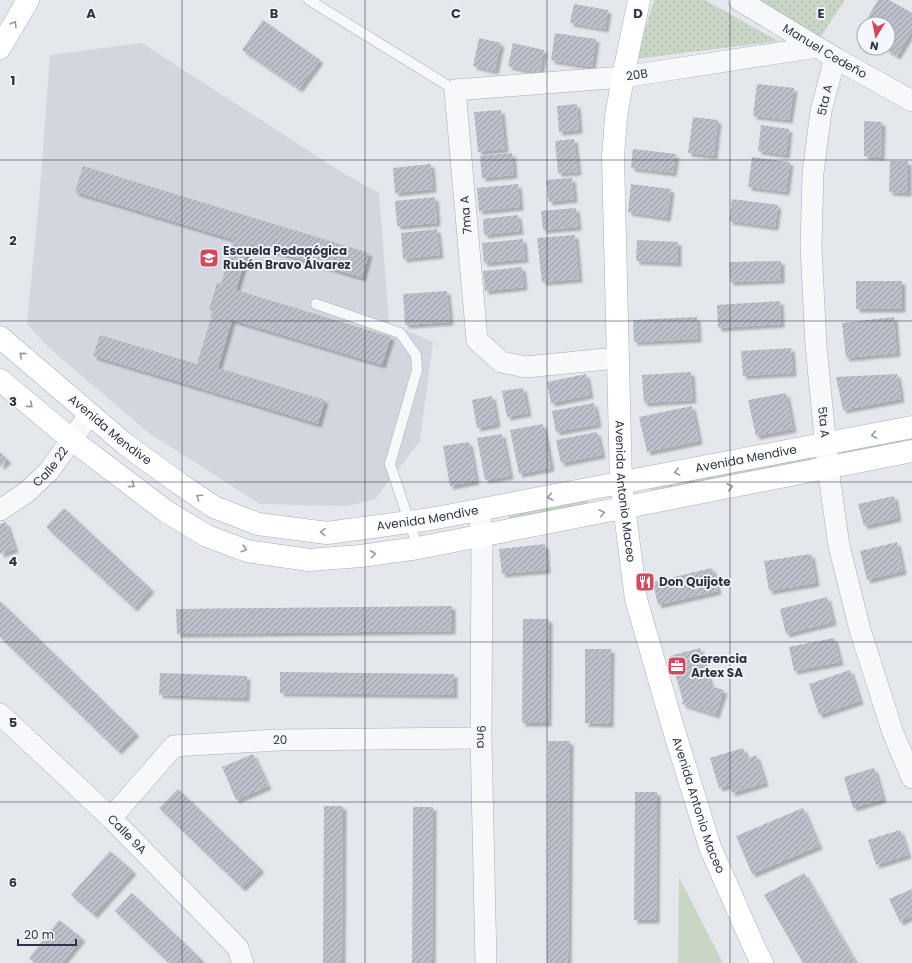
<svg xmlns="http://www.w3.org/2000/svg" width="912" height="963" viewBox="0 0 912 963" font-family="Poppins,sans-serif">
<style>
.built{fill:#d2d6de}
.grass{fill:url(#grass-dots)}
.park{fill:#c9d6c5}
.building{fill:url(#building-hatch);filter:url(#shadow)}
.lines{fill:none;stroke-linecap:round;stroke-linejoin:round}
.lane-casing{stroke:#a9aeb7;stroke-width:11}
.street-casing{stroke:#a9aeb7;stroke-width:22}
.secondary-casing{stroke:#a9aeb7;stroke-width:23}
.lane{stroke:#f7f8fa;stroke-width:10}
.street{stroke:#f7f8fa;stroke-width:21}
.secondary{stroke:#fff;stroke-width:22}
.oneway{stroke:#959aa2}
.grid{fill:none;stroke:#2b3445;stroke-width:1;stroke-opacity:0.55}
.labels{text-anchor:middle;stroke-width:3.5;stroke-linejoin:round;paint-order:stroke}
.street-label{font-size:12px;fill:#2b3445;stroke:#f4f6f9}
.poi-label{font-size:12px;font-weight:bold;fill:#2b3445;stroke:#f4f6f9;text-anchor:start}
.grid-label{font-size:13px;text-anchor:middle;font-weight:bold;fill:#2b3445;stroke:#f4f6f9;stroke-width:3.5;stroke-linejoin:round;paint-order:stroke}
</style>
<defs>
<pattern id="grass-dots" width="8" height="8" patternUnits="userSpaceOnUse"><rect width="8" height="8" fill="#c9d6c5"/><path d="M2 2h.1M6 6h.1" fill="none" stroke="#adb8ab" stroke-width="1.8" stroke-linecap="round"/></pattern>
<pattern id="building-hatch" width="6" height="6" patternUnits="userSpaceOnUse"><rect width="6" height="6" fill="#bbc0ca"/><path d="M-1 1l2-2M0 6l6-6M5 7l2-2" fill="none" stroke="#989da6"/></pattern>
<filter id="shadow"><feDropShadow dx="3.5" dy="3.5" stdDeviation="1" flood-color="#0004"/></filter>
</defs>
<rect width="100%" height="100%" fill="#e4e7ec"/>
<path class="built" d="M142,43L343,173L379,193L389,323L433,342L420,441L375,499L347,506L260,504L149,433L50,349L27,324L41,179L50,55Z"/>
<g class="grass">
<path d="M654,0H705L778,41L636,59Z"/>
<path d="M760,0H845L820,38Z"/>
<path d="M912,434V441L842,455L840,448Z"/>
<path d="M812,456L813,462L652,492L651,487Z"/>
<path d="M587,499L589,505L510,521L509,515Z"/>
</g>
<path class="park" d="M679,877L723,963H678Z"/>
<g class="building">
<path d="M878,0H889L912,13V31L897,56L884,48H888V24H864Z"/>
<path d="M574,4L608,10L605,29L570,23Z"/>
<path d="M263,20L320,60L299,89L242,50Z"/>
<path d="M864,24V37L859,33Z"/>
<path d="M555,33L596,39L592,67L551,60Z"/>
<path d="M479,38L501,43L495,71L473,66Z"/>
<path d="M513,43L544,50L540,73L508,66Z"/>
<path d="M757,84L794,88L789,120L753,116Z"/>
<path d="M577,104L579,130L559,132L557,106Z"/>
<path d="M501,110L505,149L478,152L474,112Z"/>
<path d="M693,117L718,120L714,156L688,153Z"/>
<path d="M864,121L882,122L881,157L864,156Z"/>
<path d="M761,125L789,129L786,155L758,151Z"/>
<path d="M574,139L578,172L558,173L555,141Z"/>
<path d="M633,149L676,154L673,173L631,168Z"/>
<path d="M512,153L514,175L482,178L480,156Z"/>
<path d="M752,157L790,162L786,192L748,187Z"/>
<path d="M890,161H908V193L889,192Z"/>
<path d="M431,164L433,189L395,193L393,168Z"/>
<path d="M83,166L369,253L362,278L250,244L236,290L391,337L382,365L232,320L218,368L325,400L318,424L93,356L100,335L197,364L213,311L209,310L217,283L221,284L234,240L75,192Z"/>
<path d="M572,178L574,199L549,202L546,180Z"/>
<path d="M518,184L520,207L479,211L477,188Z"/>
<path d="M631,184L671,189L667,218L628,212Z"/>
<path d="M435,197L437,223L397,226L395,201Z"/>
<path d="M732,199L778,205L775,227L729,221Z"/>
<path d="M576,208L578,227L543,230L541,211Z"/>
<path d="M518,215L520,231L484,235L483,219Z"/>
<path d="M437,229L440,255L403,259L401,233Z"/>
<path d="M575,235L579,279L542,282L537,238Z"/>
<path d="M523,239L525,259L484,263L482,243Z"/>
<path d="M637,240L678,242V263L636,261Z"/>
<path d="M781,261V280L730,282L729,262Z"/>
<path d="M522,267L524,287L485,291L483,271Z"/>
<rect x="856" y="281" width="46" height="28"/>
<path d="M447,291L450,322L405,325L403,294Z"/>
<path d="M780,301L781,324L718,328L717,305Z"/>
<path d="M697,317L698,339L634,342L633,320Z"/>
<path d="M894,317L897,353L846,358L842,323Z"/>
<path d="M791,348L793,373L743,376L741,351Z"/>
<path d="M691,372L693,400L644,403L642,375Z"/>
<path d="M586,374L590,395L551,403L547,382Z"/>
<path d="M897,374L901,399L843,410L836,377Z"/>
<path d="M523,388L528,413L507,417L502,391Z"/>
<path d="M786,393L793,429L756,436L748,400Z"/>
<path d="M492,396L497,424L477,428L472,400Z"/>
<path d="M594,403L598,424L556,432L552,411Z"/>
<path d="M692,406L699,441L647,452L639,417Z"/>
<path d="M543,424L551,468L519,474L510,430Z"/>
<path d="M597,432L602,455L561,463L556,440Z"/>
<path d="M502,434L510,476L485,480L477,438Z"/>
<path d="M469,442L476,481L450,486L443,446Z"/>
<path d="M0,452L8,460L0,467Z"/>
<path d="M894,496L898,518L864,526L858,504Z"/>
<path d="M64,508L151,589L134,608L46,527Z"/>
<path d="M6,522L15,549L0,554V524Z"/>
<path d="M897,542L903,571L867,580L860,551Z"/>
<path d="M545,544L547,570L502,574L499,549Z"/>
<path d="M811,554L816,583L769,591L764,561Z"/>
<path d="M712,568L718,591L658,605L653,582Z"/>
<path d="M827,597L833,622L786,634L780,609Z"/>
<path d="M0,601L136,733L118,751L0,637Z"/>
<path d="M452,606V631L177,634L176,609Z"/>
<path d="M523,619H549L548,723H522Z"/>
<path d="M834,638L840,662L794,671L789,647Z"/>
<path d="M700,648L711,686L724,690L716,715L682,704L683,701L670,656Z"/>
<path d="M585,649H611L610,724L585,723Z"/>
<path d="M850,670L860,701L819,715L809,684Z"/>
<path d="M280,672L454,674V695L280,693Z"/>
<path d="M160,673L247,676L246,698L159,695Z"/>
<path d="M548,741H570L568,963H547Z"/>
<path d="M743,748L747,759L756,755L765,783L732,793L730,785L719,788L710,758Z"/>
<path d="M253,754L268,786L236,800L222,767Z"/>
<path d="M874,768L883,799L853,808L844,777Z"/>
<path d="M178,789L261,869L242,888L159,808Z"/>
<path d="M635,792H657L656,920H634Z"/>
<path d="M324,806H343L342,963H323Z"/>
<path d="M413,807H433L432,963H412Z"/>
<path d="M803,808L819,846L752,874L736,836Z"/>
<path d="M900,830L908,855L876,865L868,840Z"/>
<path d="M110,851L133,871L94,915L71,895Z"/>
<path d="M804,873L856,963H803L764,895Z"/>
<path d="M912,889V916L900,922L889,899Z"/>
<path d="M132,893L201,959L197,963H169L115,911Z"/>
<path d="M59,920L82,938L62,963H35L29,958Z"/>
</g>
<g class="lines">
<g class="lane-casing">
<g id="lane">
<path d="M309,0L455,90"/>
<path d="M316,304L400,333L416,355L417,370L390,464L418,548"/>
</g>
</g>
<g class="street-casing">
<g id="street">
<path id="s1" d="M739,0L835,58L912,101"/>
<path id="s2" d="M835,58L821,111L813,173L811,247L816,346L828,468L839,546L860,630L893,733L912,778"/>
<path id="s3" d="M617,358L526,367L501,362L477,340L455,90L623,77L817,47"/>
<path id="s4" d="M0,510L27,492L49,471L90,414"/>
<path id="s5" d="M479,510L482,536L481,738L486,963"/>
<path id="s6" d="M0,714L111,818L238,948L243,963"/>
<path id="s7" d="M111,818L174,746L278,740L481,738"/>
</g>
</g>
<g class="secondary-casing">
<g id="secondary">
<path id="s8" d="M639,0L623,77L616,117L613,157L621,483L636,599L672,724L710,847L755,949L762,963"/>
<path d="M0,48L28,0"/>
<path id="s9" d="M0,337L125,444L180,484L214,507L258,524L327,533L431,519L912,427"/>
<path d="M0,380L72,440L167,512L207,536L247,551L309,560L361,556L418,548L912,451"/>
</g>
</g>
<use href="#lane" class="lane"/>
<use href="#street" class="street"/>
<use href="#secondary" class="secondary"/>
</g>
<defs><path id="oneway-chevron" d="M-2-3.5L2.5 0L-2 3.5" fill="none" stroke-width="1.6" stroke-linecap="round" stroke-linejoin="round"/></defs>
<g class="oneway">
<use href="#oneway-chevron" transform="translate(14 24) rotate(-59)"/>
<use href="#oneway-chevron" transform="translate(22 355) rotate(-140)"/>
<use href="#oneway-chevron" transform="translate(30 405) rotate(40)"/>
<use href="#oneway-chevron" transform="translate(874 435) rotate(169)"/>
<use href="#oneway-chevron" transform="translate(677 472) rotate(169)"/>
<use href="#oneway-chevron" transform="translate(132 485) rotate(37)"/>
<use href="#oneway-chevron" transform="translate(730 487) rotate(-11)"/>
<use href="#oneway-chevron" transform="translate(199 497) rotate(-146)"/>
<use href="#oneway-chevron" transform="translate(550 497) rotate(169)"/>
<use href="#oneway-chevron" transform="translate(602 513) rotate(-11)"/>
<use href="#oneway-chevron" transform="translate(323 532) rotate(-176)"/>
<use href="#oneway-chevron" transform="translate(244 549) rotate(17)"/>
<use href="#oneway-chevron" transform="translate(373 554) rotate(-7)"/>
</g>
<path class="grid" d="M182,0V963M365,0V963M547,0V963M730,0V963M0,160H912M0,321H912M0,482H912M0,642H912M0,802H912"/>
<defs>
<g id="school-square" transform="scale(1)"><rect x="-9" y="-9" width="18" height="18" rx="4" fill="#d1495b" stroke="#f4f6f9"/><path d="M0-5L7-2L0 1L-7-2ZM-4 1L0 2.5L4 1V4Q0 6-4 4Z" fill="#fff"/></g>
<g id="restaurant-square" transform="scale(1)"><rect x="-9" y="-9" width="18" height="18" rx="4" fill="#d1495b" stroke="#f4f6f9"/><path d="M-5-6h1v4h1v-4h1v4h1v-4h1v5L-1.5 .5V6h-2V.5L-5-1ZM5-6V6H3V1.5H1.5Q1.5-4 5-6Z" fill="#fff"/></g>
<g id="office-square" transform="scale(1)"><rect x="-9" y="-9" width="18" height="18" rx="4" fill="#d1495b" stroke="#f4f6f9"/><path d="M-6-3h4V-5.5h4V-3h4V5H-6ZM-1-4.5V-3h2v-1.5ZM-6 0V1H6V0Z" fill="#fff"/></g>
</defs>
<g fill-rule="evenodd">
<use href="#school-square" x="209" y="258"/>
<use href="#restaurant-square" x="645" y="582"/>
<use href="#office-square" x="677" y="666"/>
</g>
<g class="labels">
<g class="street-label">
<text dy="4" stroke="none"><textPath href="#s1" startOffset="100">Manuel Cedeño</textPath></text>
<text dy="4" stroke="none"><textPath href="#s3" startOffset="583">20B</textPath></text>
<text transform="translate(825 100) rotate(-77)" y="4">5ta A</text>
<text transform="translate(466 215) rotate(-95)" y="4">7ma A</text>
<text dy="4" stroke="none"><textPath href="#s2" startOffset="367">5ta A</textPath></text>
<text dy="4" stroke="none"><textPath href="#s9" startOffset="144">Avenida Mendive</textPath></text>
<text dy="4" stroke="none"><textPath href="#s9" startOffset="816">Avenida Mendive</textPath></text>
<text dy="4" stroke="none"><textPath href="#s4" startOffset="67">Calle 22</textPath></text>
<text dy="4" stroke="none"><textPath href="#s8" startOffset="494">Avenida Antonio Maceo</textPath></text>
<text dy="4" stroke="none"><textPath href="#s9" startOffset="492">Avenida Mendive</textPath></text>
<text dy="4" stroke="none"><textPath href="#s5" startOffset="227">9na</textPath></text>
<text dy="4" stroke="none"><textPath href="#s7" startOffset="202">20</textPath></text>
<text dy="4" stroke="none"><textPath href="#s8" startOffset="818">Avenida Antonio Maceo</textPath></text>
<text dy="4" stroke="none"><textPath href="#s6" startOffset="175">Calle 9A</textPath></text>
</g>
<g class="poi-label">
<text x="223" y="255">Escuela Pedagógica<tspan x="223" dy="14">Rubén Bravo Álvarez</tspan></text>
<text x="659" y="586">Don Quijote</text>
<text x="691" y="663">Gerencia<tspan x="691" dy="14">Artex SA</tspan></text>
</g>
</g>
<g class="grid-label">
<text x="91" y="18">A</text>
<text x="274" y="18">B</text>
<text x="456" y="18">C</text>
<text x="638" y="18">D</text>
<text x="821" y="18">E</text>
<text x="13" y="85">1</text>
<text x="13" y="245">2</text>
<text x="13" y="406">3</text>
<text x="13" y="566">4</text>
<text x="13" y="727">5</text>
<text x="13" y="887">6</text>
</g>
<g transform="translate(876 36) rotate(190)"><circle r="19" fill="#f4f6f9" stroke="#a4a8b1"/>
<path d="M0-3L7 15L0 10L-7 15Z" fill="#d1495b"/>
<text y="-6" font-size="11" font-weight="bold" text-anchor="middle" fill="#2b3445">N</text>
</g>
<path d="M18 939v6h58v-6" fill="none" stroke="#2b3445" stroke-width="2"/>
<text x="24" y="939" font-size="12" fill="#2b3445" stroke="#f4f6f9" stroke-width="3" paint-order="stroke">20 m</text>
</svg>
